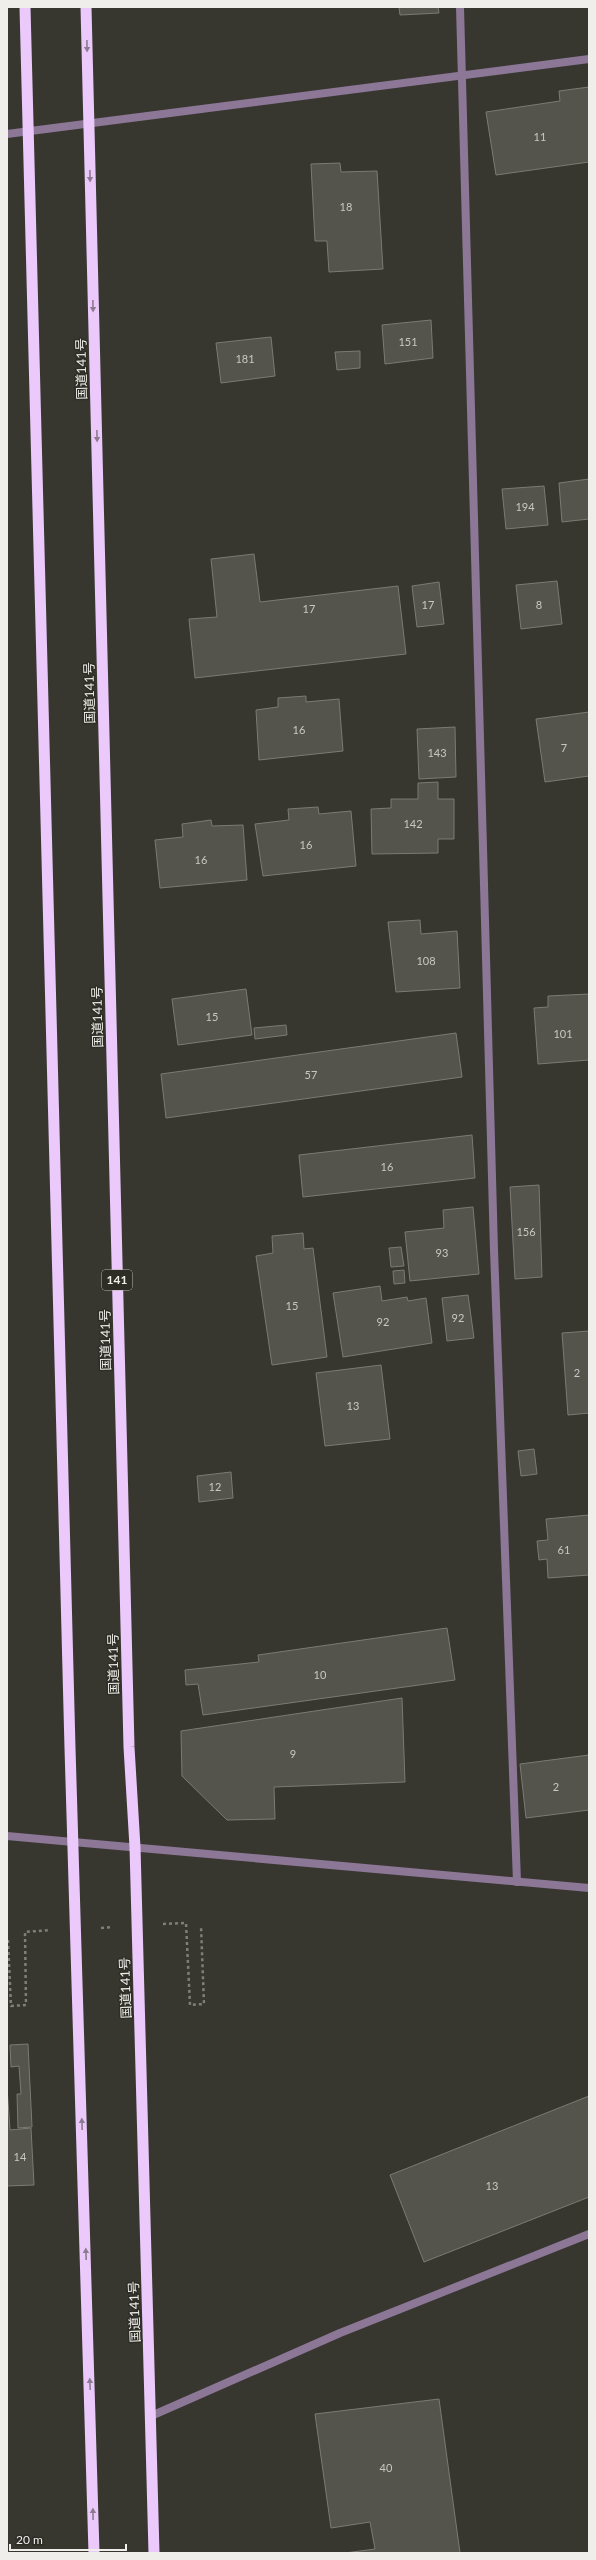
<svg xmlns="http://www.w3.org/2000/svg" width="596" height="2560" viewBox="0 0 596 2560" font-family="Lato,'Noto Sans JP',sans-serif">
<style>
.building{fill:#54544d;stroke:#7b7a73}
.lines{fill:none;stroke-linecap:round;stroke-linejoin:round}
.path{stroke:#7f7f79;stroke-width:2.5;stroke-dasharray:3 3;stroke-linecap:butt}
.minor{stroke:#8d7797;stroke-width:8}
.tertiary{stroke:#8d7797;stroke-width:8}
.trunk{stroke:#ebc9fa;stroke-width:11}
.oneway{fill:#8c7b90}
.labels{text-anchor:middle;stroke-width:3;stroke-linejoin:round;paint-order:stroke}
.number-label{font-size:11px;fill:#c8c8c3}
.shield{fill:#2d2d26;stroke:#b5b4af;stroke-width:1}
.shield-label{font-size:12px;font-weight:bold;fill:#efeeea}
.street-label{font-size:13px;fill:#efeeea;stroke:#2d2d26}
</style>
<rect width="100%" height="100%" fill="#373730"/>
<g class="building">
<path d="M399,7H438L439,13L400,15Z"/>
<path d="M589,87V162L496,175L486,112L560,101L559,91Z"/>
<path d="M340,163L341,172L377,171L383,269L329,272L327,241H315L311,164Z"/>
<path d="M431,320L433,358L385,364L382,325Z"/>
<path d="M271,337L275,376L221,383L216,343Z"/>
<path d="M360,351V368L337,370L335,352Z"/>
<path d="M589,479V519L562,522L559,483Z"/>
<path d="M544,486L548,525L506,529L502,489Z"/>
<path d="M254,554L260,602L398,586L406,654L195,678L189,619L217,617L211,559Z"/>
<path d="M557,581L562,624L521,629L516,585Z"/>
<path d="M439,582L444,624L417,627L412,586Z"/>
<path d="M306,696V702L339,699L343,751L259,760L256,710L278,707V698Z"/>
<path d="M589,712V776L545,782L536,719Z"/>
<path d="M455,727L456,777L419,779L417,729Z"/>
<path d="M438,782V799H454V839H438V853L372,854L371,809L391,808V799H418V783Z"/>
<path d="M318,807L319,814L351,811L356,866L263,876L255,824L289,820L288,809Z"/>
<path d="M211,820L212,826L243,825L247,880L160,888L155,840L183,837L182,824Z"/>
<path d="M420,920L421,934L457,931L460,988L396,992L388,922Z"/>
<path d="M246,989L252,1035L178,1045L172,999Z"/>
<path d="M589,994V1060L538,1064L534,1008L548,1007V996Z"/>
<path d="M286,1025L287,1035L255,1039L254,1028Z"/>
<path d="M456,1033L462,1077L166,1118L161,1074Z"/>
<path d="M472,1135L475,1178L303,1197L299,1155Z"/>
<path d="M539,1185L542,1277L515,1279L510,1187Z"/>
<path d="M473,1207L479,1274L410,1281L405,1232L444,1228L443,1210Z"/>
<path d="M303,1233L304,1249L313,1248L327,1357L272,1365L256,1256L273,1253L272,1236Z"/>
<path d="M401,1247L404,1266L391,1267L389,1248Z"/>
<path d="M404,1270L405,1283L394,1284L393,1271Z"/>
<path d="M380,1286L382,1301L407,1297L408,1301L426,1298L432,1343L343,1357L333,1293Z"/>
<path d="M468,1295L474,1338L447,1341L442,1298Z"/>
<path d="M589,1331V1413L568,1415L562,1333Z"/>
<path d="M381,1365L390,1439L325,1446L316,1373Z"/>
<path d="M534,1449L537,1474L521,1476L518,1451Z"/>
<path d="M231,1472L233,1498L199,1502L197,1476Z"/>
<path d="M589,1515V1575L548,1578L547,1559L539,1560L537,1541L548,1540L546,1519Z"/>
<path d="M447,1628L455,1680L203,1715L198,1684L186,1685L185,1670L259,1662L258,1655Z"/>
<path d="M402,1698L405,1782L274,1787L275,1819L227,1820L182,1776L181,1731Z"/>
<path d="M589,1755V1810L526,1818L520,1764Z"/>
<path d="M28,2044L32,2127L18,2128L17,2094H21L19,2066L11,2067L10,2045Z"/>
<path d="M7,2087L10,2130L31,2128L34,2185L7,2186Z"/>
<path d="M589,2096V2197L424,2262L390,2175Z"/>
<path d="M439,2399L460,2553H345L375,2549L370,2522L331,2528L315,2414Z"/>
</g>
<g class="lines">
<g class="path">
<path d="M163,1924L186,1923L190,2005L204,2004L201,1926"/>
<path d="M101,1928L112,1927"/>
<path d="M8,1940L11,2006L26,2005L25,1932L50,1930"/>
</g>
<g class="minor">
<path d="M460,7L494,1250L517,1882"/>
<path d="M7,134L589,59"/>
<path d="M73,1842L589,1888"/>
<path d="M151,2416L340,2333L589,2234"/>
</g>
<path class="tertiary" d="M7,1836L73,1842"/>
<g class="trunk">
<path d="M25,7L70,1748L94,2553"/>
<path d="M86,7L129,1747L135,1847L154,2553"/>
</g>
</g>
<defs><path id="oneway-solid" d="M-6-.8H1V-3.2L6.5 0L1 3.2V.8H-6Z"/></defs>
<g class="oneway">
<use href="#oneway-solid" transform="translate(87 46) rotate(89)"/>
<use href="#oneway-solid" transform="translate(90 176) rotate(89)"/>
<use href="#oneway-solid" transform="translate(93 306) rotate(89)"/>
<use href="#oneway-solid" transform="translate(97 436) rotate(89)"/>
<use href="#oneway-solid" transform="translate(82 2124) rotate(-92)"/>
<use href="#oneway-solid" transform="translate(86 2254) rotate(-92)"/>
<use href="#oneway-solid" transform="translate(90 2384) rotate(-92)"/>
<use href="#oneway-solid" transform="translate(93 2514) rotate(-91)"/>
</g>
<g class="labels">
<g class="number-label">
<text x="540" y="141">11</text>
<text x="346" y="211">18</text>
<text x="408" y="346">151</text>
<text x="245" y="363">181</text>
<text x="525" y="511">194</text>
<text x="428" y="609">17</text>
<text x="539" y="609">8</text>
<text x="309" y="613">17</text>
<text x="299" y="734">16</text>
<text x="564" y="752">7</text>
<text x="437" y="757">143</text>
<text x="413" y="828">142</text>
<text x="306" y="849">16</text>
<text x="201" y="864">16</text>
<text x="426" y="965">108</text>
<text x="212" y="1021">15</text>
<text x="563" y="1038">101</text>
<text x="311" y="1079">57</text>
<text x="387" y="1171">16</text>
<text x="526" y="1236">156</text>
<text x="442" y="1257">93</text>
<text x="292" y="1310">15</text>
<text x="458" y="1322">92</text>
<text x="383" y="1326">92</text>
<text x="577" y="1377">2</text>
<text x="353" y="1410">13</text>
<text x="215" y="1491">12</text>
<text x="564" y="1554">61</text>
<text x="320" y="1679">10</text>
<text x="293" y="1758">9</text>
<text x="556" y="1791">2</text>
<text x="20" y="2161">14</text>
<text x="492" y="2190">13</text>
<text x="386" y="2472">40</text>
</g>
<rect class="shield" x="102" y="1270" width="30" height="20" rx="3"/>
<g class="shield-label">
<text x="117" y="1284">141</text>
</g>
<g class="street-label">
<text transform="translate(81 369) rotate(-91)" y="5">国道141号</text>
<text transform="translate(89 693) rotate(-91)" y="5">国道141号</text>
<text transform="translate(97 1017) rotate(-91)" y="5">国道141号</text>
<text transform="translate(105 1340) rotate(-91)" y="5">国道141号</text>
<text transform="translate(113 1664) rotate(-91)" y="5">国道141号</text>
<text transform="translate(125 1988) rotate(-92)" y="5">国道141号</text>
<text transform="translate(134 2312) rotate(-92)" y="5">国道141号</text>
</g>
</g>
<rect width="596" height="2560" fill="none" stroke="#efeeea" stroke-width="16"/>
<path d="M10 2544v6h116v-6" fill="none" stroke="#efeeea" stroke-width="2"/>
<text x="16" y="2544" font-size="12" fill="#efeeea" stroke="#2d2d26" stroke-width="3" paint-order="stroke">20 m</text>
</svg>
